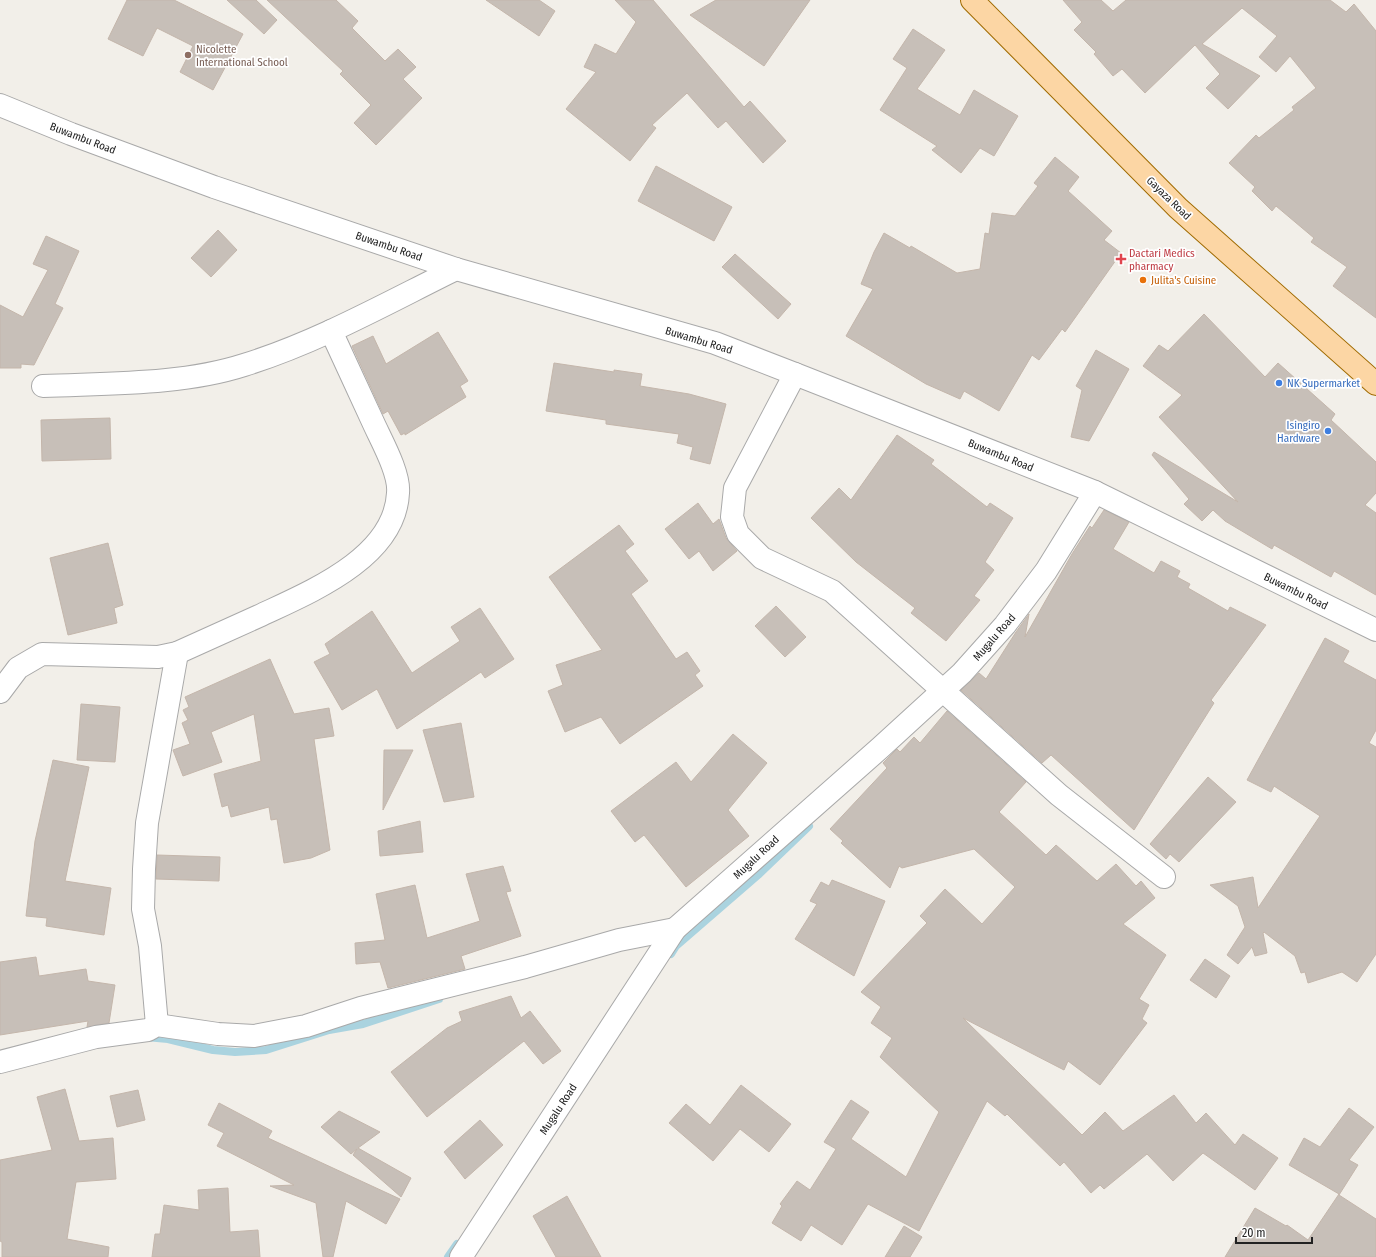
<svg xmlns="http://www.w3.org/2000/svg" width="1376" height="1257" viewBox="0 0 1376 1257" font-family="'Fira Sans Condensed',sans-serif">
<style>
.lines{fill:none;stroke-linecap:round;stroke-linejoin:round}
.stream{stroke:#aad3df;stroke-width:8}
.building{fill:#c7bfb8;stroke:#c4b6ab}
.minor-casing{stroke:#a9a9a9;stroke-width:24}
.major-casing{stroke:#a06b00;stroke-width:24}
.minor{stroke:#fff;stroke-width:22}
.major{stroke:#fcd6a4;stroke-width:22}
.education-dot{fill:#8d6e63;stroke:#fff;stroke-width:1.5}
.health-dot{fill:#e0444e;stroke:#fff;stroke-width:1.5}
.food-dot{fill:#e8710a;stroke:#fff;stroke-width:1.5}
.shop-dot{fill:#3f7fe0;stroke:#fff;stroke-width:1.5}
.labels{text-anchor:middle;stroke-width:3.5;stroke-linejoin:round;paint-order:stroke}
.education-label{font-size:11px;fill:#785e54;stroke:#fff;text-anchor:start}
.street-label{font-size:11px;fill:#222;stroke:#fff}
.health-label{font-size:11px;fill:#be3a42;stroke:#fff;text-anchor:start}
.food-label{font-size:11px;fill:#c56008;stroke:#fff;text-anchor:start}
.shop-label{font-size:11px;fill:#366cbe;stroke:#fff;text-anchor:start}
</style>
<rect width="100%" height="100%" fill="#f2efe9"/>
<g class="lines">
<g class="stream">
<path d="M671,954L676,946L758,875L809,826"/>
<path d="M146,1037L168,1039L213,1050L235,1052L266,1050L329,1030L363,1024L439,999"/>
<path d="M448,1257L457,1244"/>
</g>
</g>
<g class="building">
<path d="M127,0H174L243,34L213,90L180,72L193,46L157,28L143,56L108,39Z"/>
<path d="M227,0H256L277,20L264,34Z"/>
<path d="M267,0H336L358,21L352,28L385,61L398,49L416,67L403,79L422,98L376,145L354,123L371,105L340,74L343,71Z"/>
<path d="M486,0H539L555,11L539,36Z"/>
<path d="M615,0H653L744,107L750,101L786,141L763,163L726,121L718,128L687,93L652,125L656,128L630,161L566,109L596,72L584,67L595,44L616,54L636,22Z"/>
<path d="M716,0H810L764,66L690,15Z"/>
<path d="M1063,0H1101L1113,11L1126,0H1330L1346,12L1354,4L1376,31V318L1333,286L1347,267L1311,242L1314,238L1276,206L1272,211L1252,191L1255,187L1229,163L1256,135L1259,138L1294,110L1292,107L1316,88L1290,56L1276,72L1259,57L1277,36L1242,8L1202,44L1260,76L1228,109L1206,88L1220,74L1195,45L1145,93L1122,69L1113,76L1094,54L1096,52L1074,30L1082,22Z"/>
<path d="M913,29L945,50L917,89L960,115L974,90L1018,116L994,156L980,148L961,173L932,150L937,146L880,110L907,68L893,59Z"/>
<path d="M1055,157L1079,177L1068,191L1112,231L1104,240L1121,253L1065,332L1062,329L1039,360L1032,355L999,411L964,391L960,399L926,384L846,336L873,289L861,284L874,252L884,233L910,248L911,246L957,273L980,269L985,233L989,234L992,213L1015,216L1038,186L1034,183Z"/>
<path d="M656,166L732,207L714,241L638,201Z"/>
<path d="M218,230L237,250L211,277L191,258Z"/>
<path d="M46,236L79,251L55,304L63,308L34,365L21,364V368H0V305L23,317L48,270L33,264Z"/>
<path d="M735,254L791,304L778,319L722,267Z"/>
<path d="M1204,314L1265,377L1278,363L1335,414L1331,420L1376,462V493L1365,505L1376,513V595L1334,571L1331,577L1274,545L1272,549L1225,521L1213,510L1202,521L1184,504L1189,499L1152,455L1154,452L1238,502L1159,417L1182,395L1143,366L1159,345L1168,351Z"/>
<path d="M438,332L468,381L460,386L466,397L405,435V433L401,435L388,411L383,414L352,346L373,336L386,364Z"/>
<path d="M1096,350L1129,369L1089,441L1071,437L1082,390L1076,386Z"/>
<path d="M554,363L614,372V370L642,374L640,386L689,394L726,404L710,464L690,459L693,447L677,443L679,434L606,424V420L546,411Z"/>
<path d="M110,418L111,459L42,461L41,420Z"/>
<path d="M897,435L934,460L931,464L987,507L990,503L1013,518L985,562L994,570L974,596L980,600L946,641L911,613L915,608L856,562L811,518L839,488L851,500Z"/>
<path d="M698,503L713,524L719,519L726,538L737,551L713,571L699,551L689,559L665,529Z"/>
<path d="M1104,510L1129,522L1113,549L1154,573L1161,561L1180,571L1177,577L1190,584L1188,588L1228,611L1230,607L1266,625L1211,700L1214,703L1134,830L1051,755L1042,763L961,690L979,673L986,679L1016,632L1029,614L1025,637L1072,554L1090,526L1092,528Z"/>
<path d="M619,525L634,544L625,551L648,581L631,594L676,659L687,652L700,671L695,675L703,686L620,744L601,717L565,732L548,691L563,685L556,665L602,650L549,577Z"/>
<path d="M108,543L123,605L114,608L117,623L68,635L50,558Z"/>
<path d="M776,606L806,637L785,657L755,626Z"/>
<path d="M480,608L514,659L485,678L481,672L397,729L377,689L342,710L314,662L330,654L325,644L372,611L412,673L460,641L451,627Z"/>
<path d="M1325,638L1349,651L1343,662L1376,680V730L1369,743L1376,747V954L1357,982L1342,972L1308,983L1305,972L1301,973L1295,956L1264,932L1263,933L1267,953L1255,956L1252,947L1238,964L1227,955L1245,927L1238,906L1210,885L1253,877L1258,908L1320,816L1274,786L1271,792L1247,780Z"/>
<path d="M270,659L294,714L329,708L334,736L314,739L330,850L311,858L284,863L277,819L271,820L269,807L231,817L228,805L222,807L214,774L261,761L254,714L211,732L222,762L183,776L173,750L190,744L182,723L188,720L183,710L189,707L185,697Z"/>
<path d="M81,704L120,707L115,762L77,760Z"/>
<path d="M947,711L1026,782L999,812L1046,855L1056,845L1097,881L1116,864L1136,886L1141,881L1155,898L1123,924L1166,955L1139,999L1149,1005L1142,1019L1147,1023L1100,1085L1068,1061L1064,1070L963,1018L1082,1135L1105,1112L1123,1131L1174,1095L1196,1123L1206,1113L1235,1145L1243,1134L1278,1158L1255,1190L1203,1153L1173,1181L1147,1154L1104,1189L1100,1185L1091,1193L1064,1162L1060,1166L1007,1114L1005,1116L987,1101L919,1231L868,1204L842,1245L811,1225L801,1241L772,1223L782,1206L780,1204L797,1181L810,1190L836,1149L824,1142L851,1100L869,1112L851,1139L906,1177L939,1112L880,1057L892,1038L871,1023L881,1007L861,992L927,923L920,916L945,889L982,924L1015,887L974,849L902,868L899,866L890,888L841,843L843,841L830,829L887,768L883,763L897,749L900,752L914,737L920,743Z"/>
<path d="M461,723L474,797L444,802L423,730Z"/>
<path d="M733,734L767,763L728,810L749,836L686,887L644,835L635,842L611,811L676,762L691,782Z"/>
<path d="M384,750H413L383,810Z"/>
<path d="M53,760L89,767L65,881L111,888L104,935L46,926L47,918L26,916L35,841Z"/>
<path d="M1208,777L1236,802L1179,862L1170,854L1166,859L1150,844Z"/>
<path d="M420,821L423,852L380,856L378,831Z"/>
<path d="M157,855L220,857L219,881L156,879Z"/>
<path d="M503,866L511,891L506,892L521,936L461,956L465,969L388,988L380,962L356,964L355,943L385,940L376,894L415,885L427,938L480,921L466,874Z"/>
<path d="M832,880L885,901L854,976L795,939L817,904L810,901L821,882L829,886Z"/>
<path d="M36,957L39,976L86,969L88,981L115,985L109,1023L87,1027L88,1021L0,1035V962Z"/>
<path d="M1205,959L1230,976L1216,998L1190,980Z"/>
<path d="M511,996L521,1018L530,1011L561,1051L543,1064L524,1041L427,1117L391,1072L447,1028L462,1021L459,1012Z"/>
<path d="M741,1085L791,1124L769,1152L740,1129L713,1161L669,1123L686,1104L710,1125Z"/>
<path d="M65,1089L79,1141L113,1138L116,1179L76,1182L67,1239L109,1247L108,1257H2V1242L0,1241V1160L52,1150L37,1097Z"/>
<path d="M138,1090L145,1120L117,1127L110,1096Z"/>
<path d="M219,1103L272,1131L268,1138L400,1199L386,1224L346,1201L333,1257H323L316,1203L270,1186L294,1185L217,1146L224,1133L208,1125Z"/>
<path d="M1349,1108L1374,1127L1349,1160L1358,1165L1339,1195L1376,1219V1257H1225L1255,1208L1286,1226L1287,1225L1308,1240L1339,1194L1289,1165L1304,1138L1320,1147Z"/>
<path d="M339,1111L380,1132L358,1148L411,1178L401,1197L353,1155L357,1149L351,1154L321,1127Z"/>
<path d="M480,1120L503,1145L465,1179L444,1152Z"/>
<path d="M228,1188L230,1232L258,1230L260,1257H152L155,1234H160L164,1205L199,1210L198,1190Z"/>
<path d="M567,1196L601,1257H556L533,1216Z"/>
<path d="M904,1226L922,1237L910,1257H885Z"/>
</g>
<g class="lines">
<g class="minor-casing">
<g id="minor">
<path d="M0,105L71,134L214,187L456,269L715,343L795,374L1095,492L1376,630"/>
<path d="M795,374L735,488L732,517L738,534L762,558L832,591L1059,795L1164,877"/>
<path d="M43,386C108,383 182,385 244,365C318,342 387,303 456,269"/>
<path d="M0,692L18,668L42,654L158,657L177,653C204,641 232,628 259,616C310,592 395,558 398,493C400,473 381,440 373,422C359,392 345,361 331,331"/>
<path d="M157,1025L150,946L143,909L144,869L147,823L177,653"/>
<path d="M0,1062L96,1037L148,1030L157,1025L218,1034L254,1036L306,1026L361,1008L525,967L619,940L675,929"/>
<path d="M461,1257L675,929L880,748L962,673L1005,625L1046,571L1095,492"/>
</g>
</g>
<g class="major-casing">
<path id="major" d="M972,0L1178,208L1376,384"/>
</g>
<use href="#minor" class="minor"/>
<use href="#major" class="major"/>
</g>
<circle class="education-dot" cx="188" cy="55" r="4"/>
<path class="health-dot" d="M1119 253h4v4h4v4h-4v4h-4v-4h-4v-4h4z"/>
<circle class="food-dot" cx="1143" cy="280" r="4"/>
<g class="shop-dot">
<circle cx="1279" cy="383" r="4"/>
<circle cx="1328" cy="431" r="4"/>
</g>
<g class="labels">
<g class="education-label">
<text x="196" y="53">Nicolette<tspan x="196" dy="13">International School</tspan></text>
</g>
<g class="street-label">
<text transform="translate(83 138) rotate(21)" y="4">Buwambu Road</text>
<text transform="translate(1169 198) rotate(44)" y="4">Gayaza Road</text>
<text transform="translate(389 246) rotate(19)" y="4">Buwambu Road</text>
<text transform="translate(699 340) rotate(17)" y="4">Buwambu Road</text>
<text transform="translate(1001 455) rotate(22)" y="4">Buwambu Road</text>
<text transform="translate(1296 591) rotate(26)" y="4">Buwambu Road</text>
<text transform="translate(994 637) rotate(-49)" y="4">Mugalu Road</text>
<text transform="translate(756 857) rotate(-43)" y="4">Mugalu Road</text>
<text transform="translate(558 1109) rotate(-57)" y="4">Mugalu Road</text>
</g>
<g class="health-label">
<text x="1129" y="257">Dactari Medics<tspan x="1129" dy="13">pharmacy</tspan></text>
</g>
<g class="food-label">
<text x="1151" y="284">Julita's Cuisine</text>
</g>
<g class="shop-label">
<text x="1287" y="387">NK Supermarket</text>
<text x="1320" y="429" text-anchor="end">Isingiro<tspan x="1320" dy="13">Hardware</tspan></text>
</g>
</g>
<path d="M1236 1237v6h76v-6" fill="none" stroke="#222222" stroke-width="2"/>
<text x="1242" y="1237" font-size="12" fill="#222222" stroke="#ffffff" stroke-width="3" paint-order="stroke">20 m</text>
</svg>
